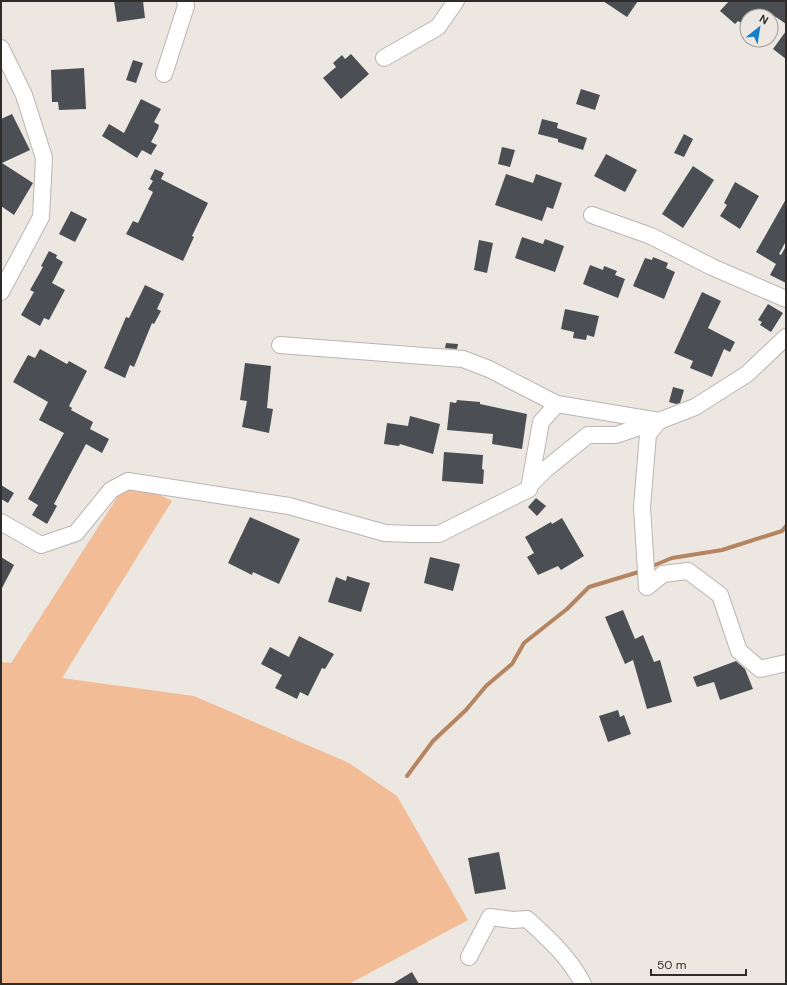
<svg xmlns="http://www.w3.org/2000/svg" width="787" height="985" viewBox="0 0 787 985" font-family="'DM Sans',sans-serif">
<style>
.green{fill:#f2bc96}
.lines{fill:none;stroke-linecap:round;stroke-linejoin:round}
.stream{stroke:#b58460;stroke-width:4}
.building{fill:#4b4f53}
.minor-casing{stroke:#bbb5b1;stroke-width:18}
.minor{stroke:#fff;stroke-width:16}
</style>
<rect width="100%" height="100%" fill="#ede7e2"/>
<path class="green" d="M129,479L172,501L62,678L194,696L349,763L397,796L468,920L349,984H1V662L11,663Z"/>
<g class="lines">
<g class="stream">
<path d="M650,567L672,558L722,550L782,531L786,526"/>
<path d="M407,776L433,741L466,710L486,686L512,664L524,643L567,609L589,587L642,571"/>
</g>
</g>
<g class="building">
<path d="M114,1H143L145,18L117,22Z"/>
<path d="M603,1H638L627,17Z"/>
<path d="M729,1H786V24L773,15L747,16V27L738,21L735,24L720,11Z"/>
<path d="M786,31V59L773,49Z"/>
<path d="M351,54L369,74L341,99L323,78L336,67L333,63L342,55L345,59Z"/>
<path d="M133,60L143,63L136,83L126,80Z"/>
<path d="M84,68L86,109L59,110L58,102H52L51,70Z"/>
<path d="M581,89L600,95L595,110L576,104Z"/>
<path d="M141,99L161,109L154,122L159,125L158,129L151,142L157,145L151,155L142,150L137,158L102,136L109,124L124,133Z"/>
<path d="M12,114L30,150L2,163L33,183L14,215L1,206V119Z"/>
<path d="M542,119L558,123L557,128L587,138L583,150L558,142V139L538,134Z"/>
<path d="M684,134L693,139L684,157L674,153Z"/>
<path d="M502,147L515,150L510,167L498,164Z"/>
<path d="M606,154L637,170L625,192L594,176Z"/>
<path d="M693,166L714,180L683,228L662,214Z"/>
<path d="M155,169L164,173L161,179L208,203L192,236L194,237L183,261L126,234L133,221L138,223L153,192L148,189L153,181L150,179Z"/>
<path d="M506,174L533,183L536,174L562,183L553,209L547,207L542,221L495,205Z"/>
<path d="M735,182L759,196L740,229L720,216L727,205L724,203Z"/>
<path d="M786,199V241L779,254L781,255L786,246V283L770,275L776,264L756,252Z"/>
<path d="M71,211L87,219L75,242L59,234Z"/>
<path d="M522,237L543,244L545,239L564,246L555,272L515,258Z"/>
<path d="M479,240L493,243L487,273L474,270Z"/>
<path d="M49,251L57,255L56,258L63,262L52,283L65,290L49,320L44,318L40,326L21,315L34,292L30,290L43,267L41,266Z"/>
<path d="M653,257L668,263L666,268L675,272L664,299L633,286L645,258L652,260Z"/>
<path d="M590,265L603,270L604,266L617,271L615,275L625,279L618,298L583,284Z"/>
<path d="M145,285L164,294L157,309L161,311L154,324L152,323L134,367L130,365L125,378L104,368L126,317L129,318Z"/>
<path d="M702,292L721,301L708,328L735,342L730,352L724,349L712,377L690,368L693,361L674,353Z"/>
<path d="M768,304L783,313L771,332L760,325L762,322L758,320Z"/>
<path d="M565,309L599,316L594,337L587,335L586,340L573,338L574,332L561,329Z"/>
<path d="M446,343L458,344L457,349L445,348Z"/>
<path d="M40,349L67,364L69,361L87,371L69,406L72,408L71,410L93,422L90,429L109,439L102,453L86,444L54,504L57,506L47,524L32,515L38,505L28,499L64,433L39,420L48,402L13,382L28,355L35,358Z"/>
<path d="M245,363L271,366L267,408L273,409L269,433L242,427L247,401L240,400Z"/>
<path d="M673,387L684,390L680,403L676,404L669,402Z"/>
<path d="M457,400L480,402V404L527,414L522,449L492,444L493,434L447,430L450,402L456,403Z"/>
<path d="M410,416L440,424L433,454L400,444L399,446L384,444L387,423L408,426Z"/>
<path d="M444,452L483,455L482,469L484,470L483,484L442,481Z"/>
<path d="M1,485L14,493L8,503L1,499Z"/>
<path d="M536,498L546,506L537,516L528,507Z"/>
<path d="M250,517L300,539L279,584L253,572L252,575L228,563Z"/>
<path d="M562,518L584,556L561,570L558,566L538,575L527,557L534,553L525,537L551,522L552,524Z"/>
<path d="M1,557L14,565L1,590Z"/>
<path d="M430,557L460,564L453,591L424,583Z"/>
<path d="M347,576L370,583L361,612L328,602L336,577L346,581Z"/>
<path d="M623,610L635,639L643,635L654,662L660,660L672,702L647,709L633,660L625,664L605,617Z"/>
<path d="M299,636L334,654L325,669L322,668L308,696L300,692L297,699L275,688L282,675L261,664L270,647L289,657Z"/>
<path d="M736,661L745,669L753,689L720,700L714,682L697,687L693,677Z"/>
<path d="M618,710L620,717L624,715L631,734L608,742L599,716Z"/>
<path d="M499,852L506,889L475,894L468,858Z"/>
<path d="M412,972L419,984H392Z"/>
</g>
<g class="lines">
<g class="minor-casing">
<g id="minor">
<path d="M1,48L24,95L44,158L41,217L1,292"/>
<path d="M384,58L438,27L456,1"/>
<path d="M164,74L186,6L185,1"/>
<path d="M592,215L651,236L712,267L786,299"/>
<path d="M280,345L463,359L489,369L557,404"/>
<path d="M530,485L546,469L588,435H616L657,421"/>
<path d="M1,522L41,545L76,533L111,490L128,481L289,506L385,533L410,534H439L529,489L541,422L557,404L659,421L695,407L747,374L786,337"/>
<path d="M647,587L663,574L688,571L720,595L739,651L760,669L786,663"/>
<path d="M647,587L642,507L648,434L659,421"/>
<path d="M469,957L490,917L513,920L527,919C548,938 570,958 583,984"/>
</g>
</g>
<use href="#minor" class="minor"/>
</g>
<rect width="787" height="985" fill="none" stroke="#2f2d2b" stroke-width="4"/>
<g transform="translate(759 28) rotate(30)"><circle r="19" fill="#ede7e2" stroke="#a19d99"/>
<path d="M0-3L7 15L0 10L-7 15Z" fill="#137fc9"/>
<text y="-6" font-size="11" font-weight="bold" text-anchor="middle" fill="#2f2d2b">N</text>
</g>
<path d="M651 969v6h95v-6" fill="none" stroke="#2f2d2b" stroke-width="2"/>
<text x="657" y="969" font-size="12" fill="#2f2d2b" stroke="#ede7e2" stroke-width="3" paint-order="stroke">50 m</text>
</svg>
